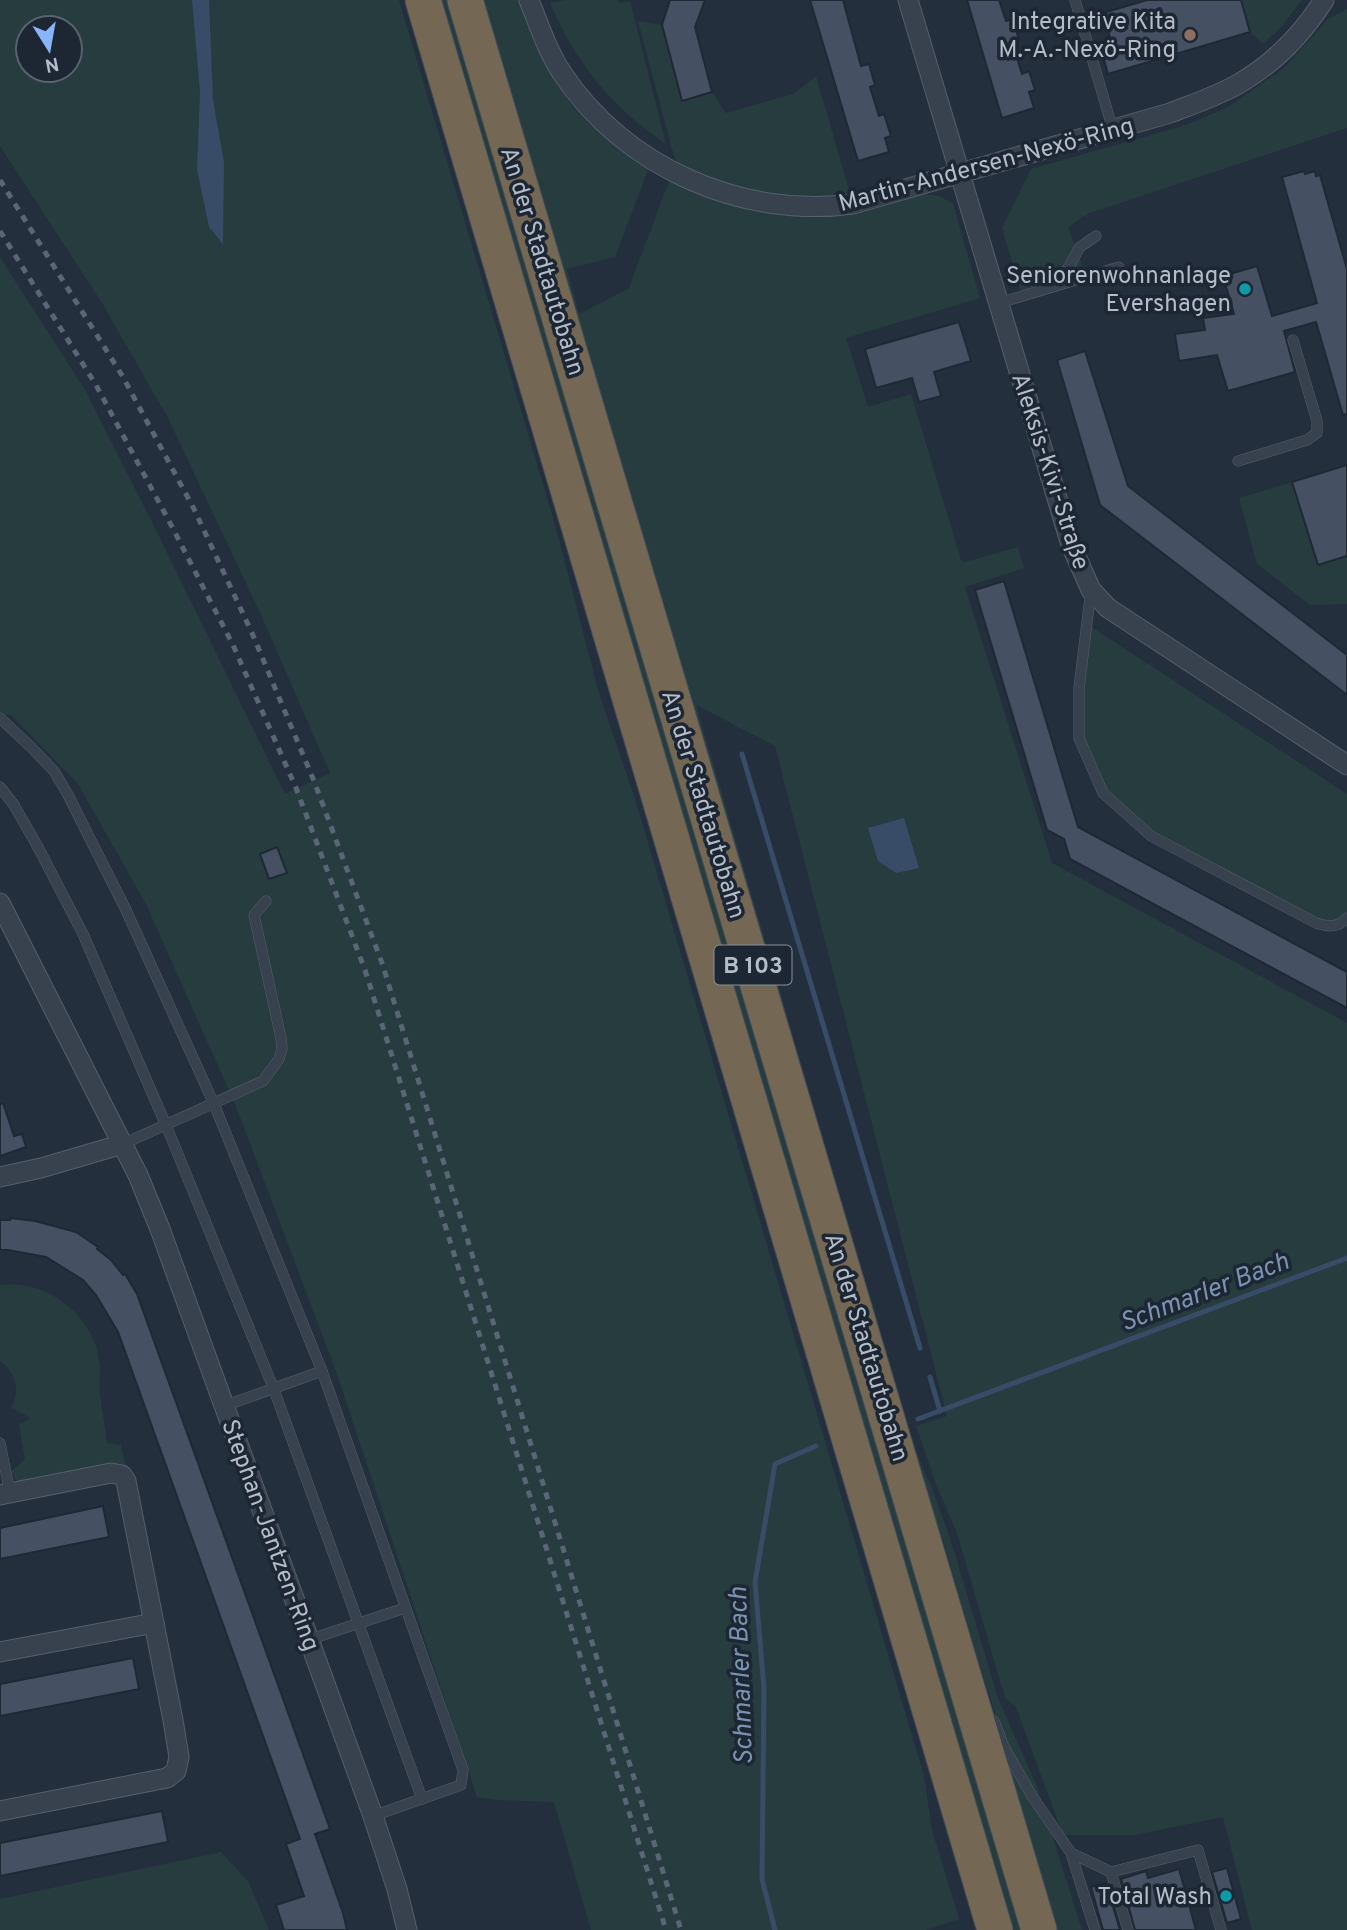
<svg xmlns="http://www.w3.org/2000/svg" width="1347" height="1930" viewBox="0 0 1347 1930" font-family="Overpass,sans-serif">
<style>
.green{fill:#263c3f;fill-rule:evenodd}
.water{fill:#394c67}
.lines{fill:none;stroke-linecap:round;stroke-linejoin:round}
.stream{stroke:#394c67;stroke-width:5}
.building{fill:#455162;stroke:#1f2835;stroke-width:2}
.lane-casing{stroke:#565f6c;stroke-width:11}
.street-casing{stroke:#565f6c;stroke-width:21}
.highway-casing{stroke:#434c59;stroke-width:37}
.lane{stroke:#38414e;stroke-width:10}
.street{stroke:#38414e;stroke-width:19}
.highway{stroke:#746855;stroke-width:35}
.rail{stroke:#5a6575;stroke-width:5;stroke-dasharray:7 7;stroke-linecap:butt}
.education-dot{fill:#8d6e63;stroke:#1d2633;stroke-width:2.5}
.culture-dot{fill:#0f9aa8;stroke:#1d2633;stroke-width:2.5}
.labels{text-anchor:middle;stroke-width:7;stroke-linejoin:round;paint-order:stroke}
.shield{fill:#1d2633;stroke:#878f9c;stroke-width:2}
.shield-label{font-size:23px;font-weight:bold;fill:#b4bcc9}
.poi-label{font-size:24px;fill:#b4bcc9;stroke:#1d2633;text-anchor:end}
.street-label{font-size:24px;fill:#b4bcc9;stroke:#1d2633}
.water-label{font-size:26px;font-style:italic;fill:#7c92b1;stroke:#1d2633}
</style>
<rect width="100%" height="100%" fill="#242f3e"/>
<g class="green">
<path d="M0,0H399L556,528L598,690L636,802L924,1776L932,1830L959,1919L926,1930H591L554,1802L496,1800L477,1797L336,1371L235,1104L146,904L78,784L11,715H0V257L85,390L154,526L285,794L330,773L262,617L168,418L102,303L0,146ZM28,28H70V70H28Z"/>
<path d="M439,0H451L1025,1930H1014L909,1583Z"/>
<path d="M478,0H520C534,39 549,79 577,111C598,134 623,152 648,170L615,257L567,269L579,314L629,288L669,181L705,195L854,210L925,194L940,196L953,204L980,298L846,338L868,407L911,394L962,563L1018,547L1024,568L965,587L1052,863L1347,1023V1930H1252L1223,1817L1135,1835H1064L1061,1830L1016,1707L1005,1698L957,1533L937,1487L916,1426L947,1416L775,746L696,705L911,1440L933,1491L951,1541L998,1698L1036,1784L1082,1930H1050L1001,1768L1004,1747L991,1700L976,1653L944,1543L926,1493Z"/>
<path d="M566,0H618L620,3L630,1L666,144C612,107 576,64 550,3Z"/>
<path d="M1240,0H1302L1281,27L1263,44L1250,32Z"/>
<path d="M1347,9V128L1087,214L1068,227L1084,271L1021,292L1002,228L1031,169L1183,126L1228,107L1282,70L1328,19Z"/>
<path d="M638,21L662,25L682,101L712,92L726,113L793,94L816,76L853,204L827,207L681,176L672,149Z"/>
<path d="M1292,482L1318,564L1347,556V604L1310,605L1257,564L1239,498Z"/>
<path d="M1090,626L1347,794V918L1327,927L1151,836L1103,793L1089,764L1078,712Z"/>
<path d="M9,1284C31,1285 47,1290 64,1303C85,1319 98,1340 100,1367C100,1376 99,1385 100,1394C102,1410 105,1426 107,1443L121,1445L126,1468L27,1487L15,1479L11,1471L25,1460L19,1424L31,1418L11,1408C21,1391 16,1373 0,1361V1285Z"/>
<path d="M221,1852L248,1881L269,1930H0V1899Z"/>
</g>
<g class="water">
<path d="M192,0H209L213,100L224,162L223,244L209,227L197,169L200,92Z"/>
<path d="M904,818L919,868L896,873L878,861L868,828Z"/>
</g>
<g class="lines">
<g class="stream">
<path d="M742,754L920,1348"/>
<path d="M930,1377L940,1411"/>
<path d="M918,1419L1347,1258"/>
<path d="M775,1930L762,1879L764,1688L755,1582L775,1464L816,1446"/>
</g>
</g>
<g class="building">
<path d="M670,0H705L695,27L712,92L682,101L662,25Z"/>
<path d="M810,0H843L861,66L869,64L875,85L870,87L879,116L884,114L891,136L885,138L889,152L858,161Z"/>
<path d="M967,0H999L1006,21L1013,19L1019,40L1012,42L1022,74L1029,71L1035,90L1029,92L1034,108L1002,118Z"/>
<path d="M1147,0H1241L1250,32L1108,74L1100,45L1111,41L1103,13Z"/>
<path d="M1304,171L1305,174L1315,171L1316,176L1320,175L1347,269V414L1343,415L1316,322L1284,331L1295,372L1228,391L1217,355L1179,361L1175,334L1205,330L1203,318L1234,314L1223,276L1257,266L1272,316L1317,303L1282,177Z"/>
<path d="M959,322L971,361L934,372L941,396L919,402L912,378L876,388L865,349Z"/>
<path d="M1085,351L1128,486L1347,655V695L1100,505L1057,360Z"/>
<path d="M1347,465V556L1318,565L1292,482Z"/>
<path d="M1004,581L1078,827L1347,972V1008L1070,859L1064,839L1047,830L975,590Z"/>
<path d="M277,847L287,873L269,879L260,854Z"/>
<path d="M3,1103L14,1136L22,1134L26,1147L0,1156V1104Z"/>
<path d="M11,1218L35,1221L76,1232L98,1247L97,1249L111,1260L123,1275L125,1274L137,1294L330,1829L315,1834L343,1913L347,1930H284L276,1905L304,1896L286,1844L300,1839L118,1332L96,1295L83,1280L46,1257L8,1250H0V1220H10Z"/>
<path d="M103,1506L109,1537L0,1559V1528Z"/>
<path d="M133,1658L139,1689L0,1716V1684Z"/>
<path d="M162,1811L168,1842L0,1876V1843Z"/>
<path d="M1227,1868L1241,1919L1227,1923L1212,1872Z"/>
<path d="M1179,1869L1196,1930H1135L1121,1879L1146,1871L1148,1878Z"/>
<path d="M1106,1883L1120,1930H1103L1091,1887Z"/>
</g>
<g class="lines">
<g class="lane-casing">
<g id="lane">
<path d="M1075,0L1113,130"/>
<path d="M1059,284L1080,247L1096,236"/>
<path d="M999,303L1119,267"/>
<path d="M1238,461L1307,440L1317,433V421L1293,340"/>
<path d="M1091,590L1079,688V738L1103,793L1151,836L1316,923C1328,927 1338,928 1347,918"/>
<path d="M0,718L32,748L54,771L67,793L126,910L214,1104L322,1371L463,1770L461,1785L373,1816"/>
<path d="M0,787L14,805L39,849L83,934L166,1125L273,1387L422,1799"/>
<path d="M123,1144L263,1081L279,1059L282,1049L281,1038L254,915L266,901"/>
<path d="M224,1406L322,1371"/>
<path d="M0,1443L10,1493"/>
<path d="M308,1640L405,1608"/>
<path d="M994,1721L1004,1747L1032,1796L1071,1853L1095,1930"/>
<path d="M1071,1853L1111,1872L1128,1930"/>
<path d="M1111,1872L1198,1850L1221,1930"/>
</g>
</g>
<g class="street-casing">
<g id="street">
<path d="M529,0C539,25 547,50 562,73C624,167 742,219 853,204L1170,113C1193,104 1218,96 1240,83C1274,63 1303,33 1324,0"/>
<path d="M908,0L1071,545L1091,590L1108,608L1347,765"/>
<path d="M0,903L138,1175L160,1229L373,1816L397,1889L407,1930"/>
<path d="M0,1177L41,1168L123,1144"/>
<path d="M0,1495L111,1473L122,1475L126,1481L173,1720L179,1757L176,1771L167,1778L0,1811"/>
<path d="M0,1652L154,1623"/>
</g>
</g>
<g class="highway-casing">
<g id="highway">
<path d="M423,0L995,1930"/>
<path d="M465,0L1039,1930"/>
</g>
</g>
<use href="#lane" class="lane"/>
<use href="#street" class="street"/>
<use href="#highway" class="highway"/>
<g class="rail">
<path d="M0,180L123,377L194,509L252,633L314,781L382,963L681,1930"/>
<path d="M0,231L96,385L169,521L233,645L296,788L365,970L666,1930"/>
</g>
</g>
<circle class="education-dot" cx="1190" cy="35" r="7"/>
<g class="culture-dot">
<circle cx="1245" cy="289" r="7"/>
<circle cx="1226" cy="1896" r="7"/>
</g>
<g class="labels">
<rect class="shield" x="714.5" y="945.5" width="77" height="39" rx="5"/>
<g class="shield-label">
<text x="753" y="973">B 103</text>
</g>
<g class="poi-label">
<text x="1176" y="29">Integrative Kita<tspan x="1176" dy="28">M.-A.-Nexö-Ring</tspan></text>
<text x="1231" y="283">Seniorenwohnanlage<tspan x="1231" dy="28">Evershagen</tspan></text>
<text x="1212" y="1904">Total Wash</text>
</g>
<g class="street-label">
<text transform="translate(986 164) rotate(-15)" y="8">Martin-Andersen-Nexö-Ring</text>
<text transform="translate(543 261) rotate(73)" y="8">An der Stadtautobahn</text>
<text transform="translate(1051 471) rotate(72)" y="8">Aleksis-Kivi-Straße</text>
<text transform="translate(704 804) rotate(73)" y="8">An der Stadtautobahn</text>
<text transform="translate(867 1347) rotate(73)" y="8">An der Stadtautobahn</text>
<text transform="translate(271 1535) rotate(70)" y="8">Stephan-Jantzen-Ring</text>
</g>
<g class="water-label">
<text transform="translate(1204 1291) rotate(-21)" y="9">Schmarler Bach</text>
<text transform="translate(740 1676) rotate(-92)" y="9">Schmarler Bach</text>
</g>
</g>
<g transform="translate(49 49) rotate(169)"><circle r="33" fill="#1d2633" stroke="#59626f" stroke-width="2"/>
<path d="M0-5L12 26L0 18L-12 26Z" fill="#8ab4f8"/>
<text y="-10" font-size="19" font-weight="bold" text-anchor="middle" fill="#b4bcc9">N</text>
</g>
</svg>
